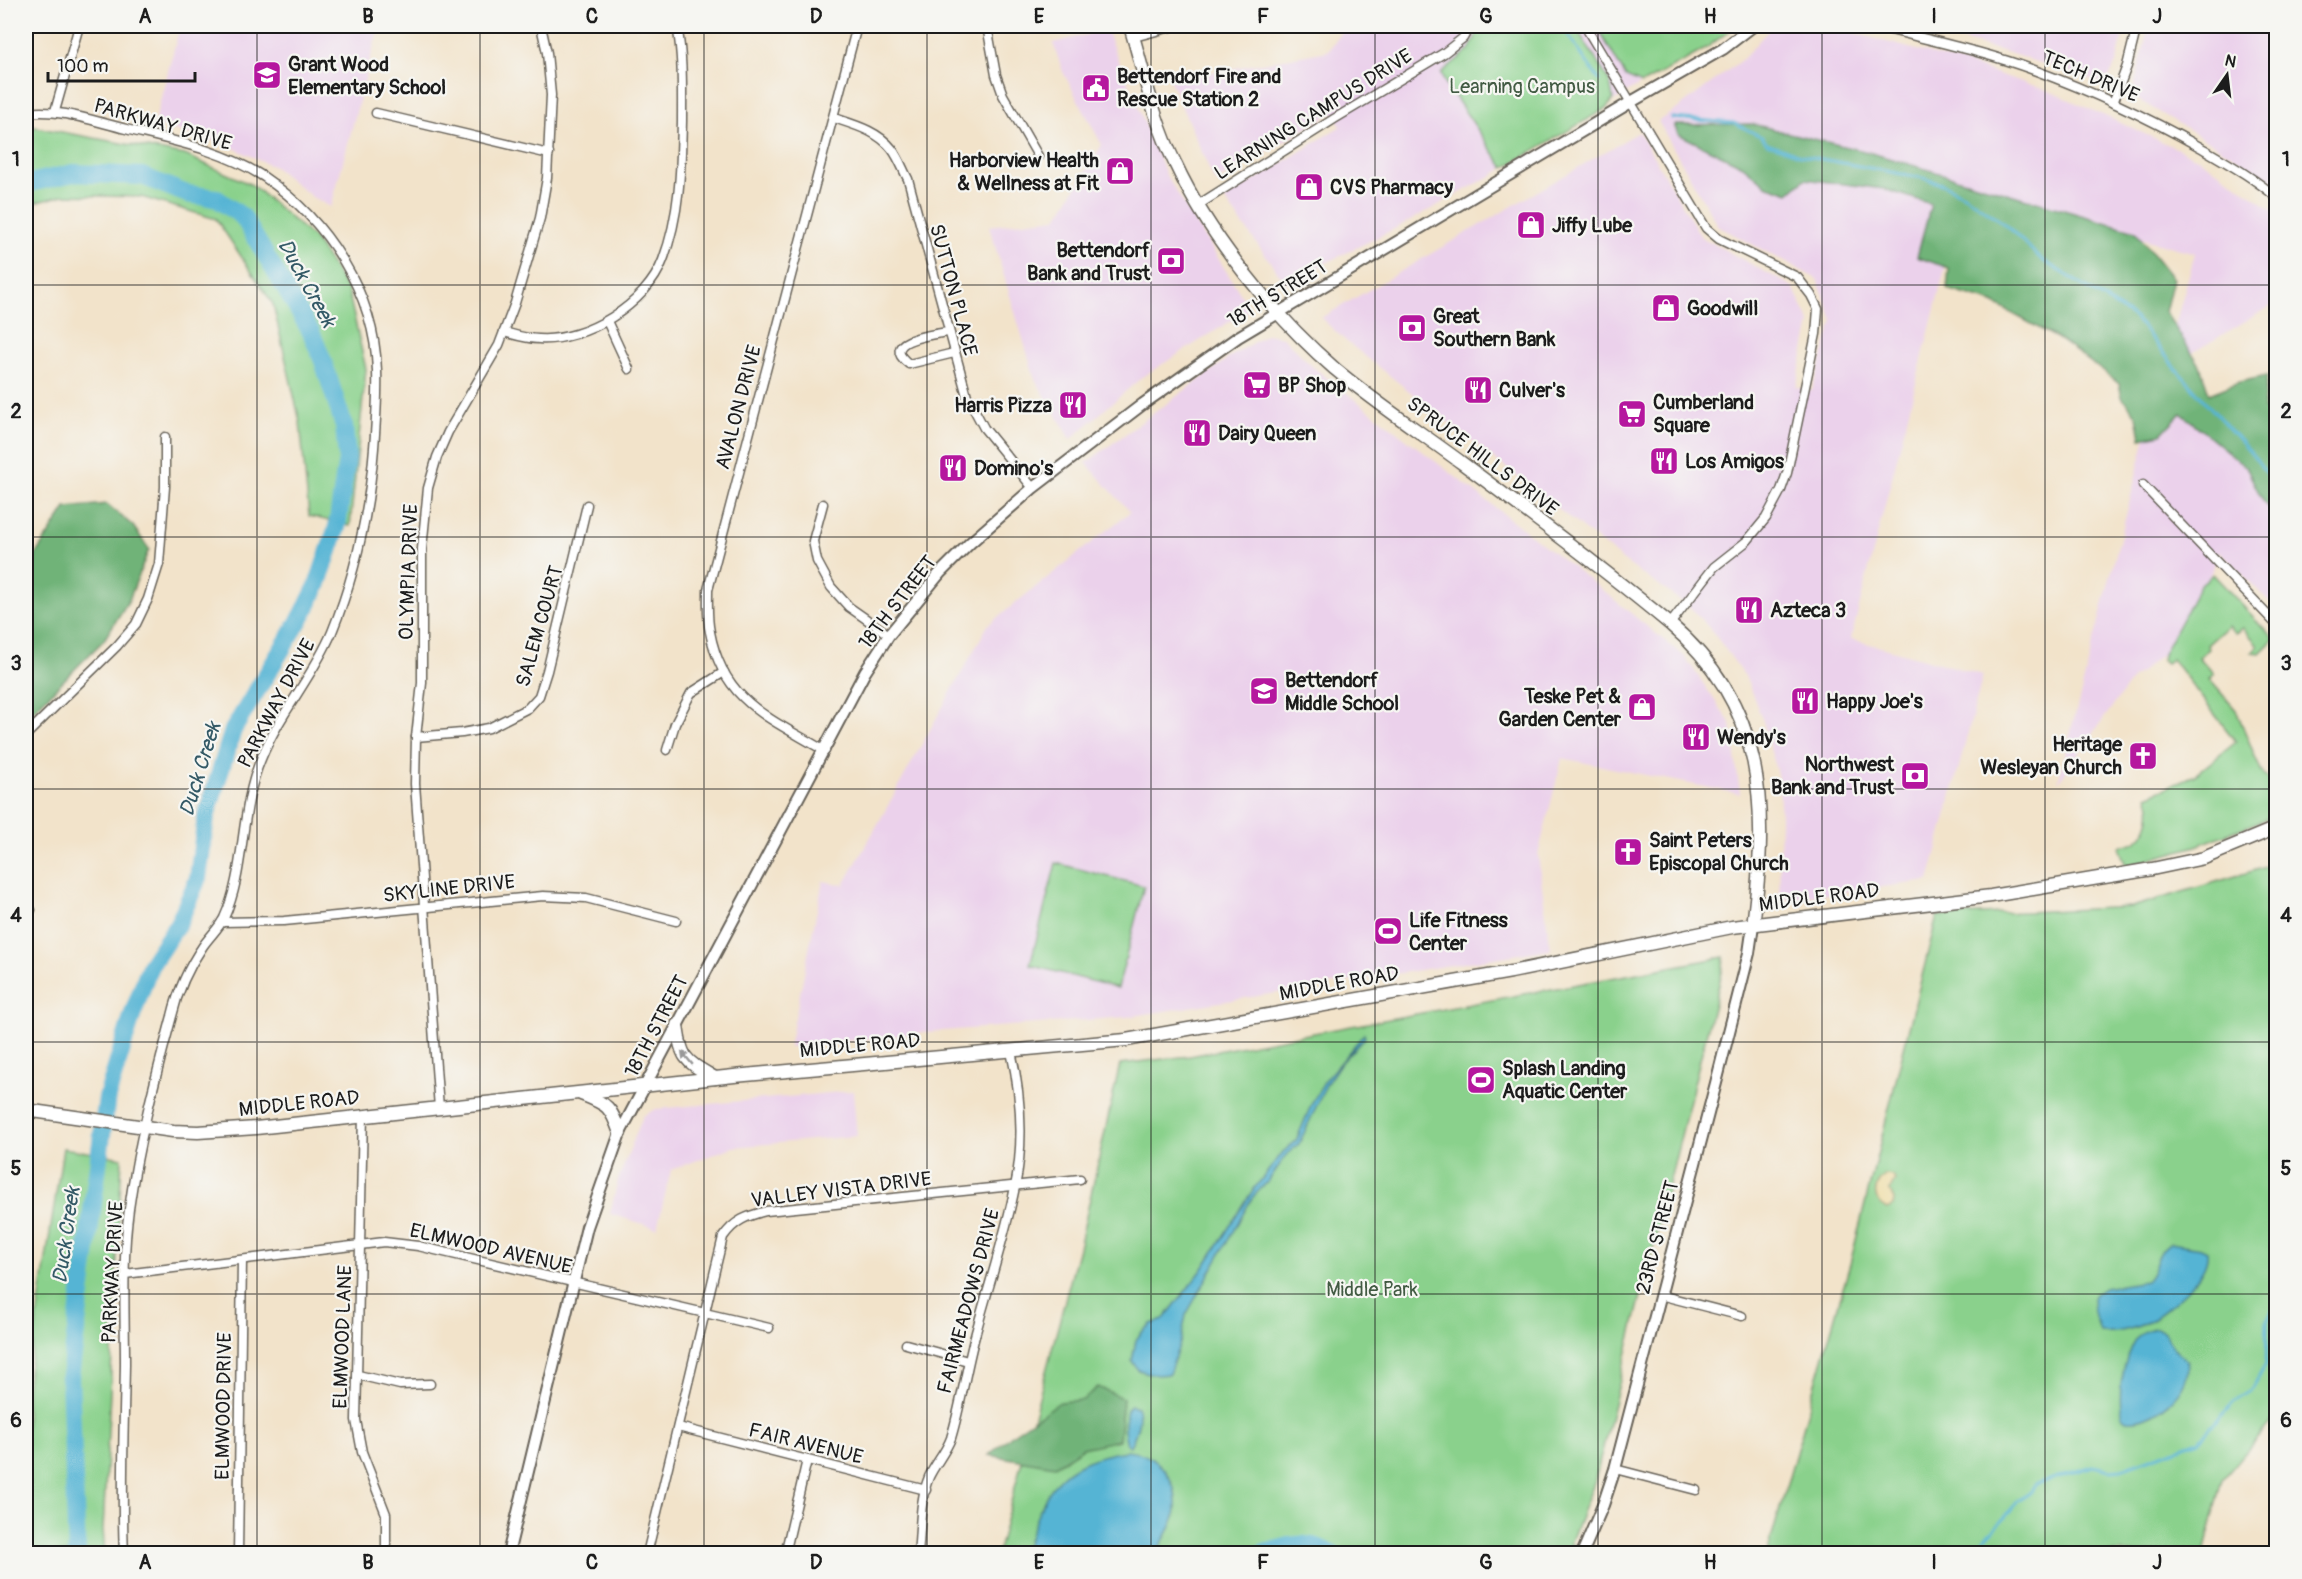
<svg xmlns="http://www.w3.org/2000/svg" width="2302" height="1579" viewBox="0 0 2302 1579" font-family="Pangolin,sans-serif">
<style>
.built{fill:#ebd1eb}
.green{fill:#8ad18c;stroke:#537654;stroke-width:1.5}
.forest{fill:#6fb378;stroke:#46684a;stroke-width:1.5}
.sand{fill:#eeda9e;stroke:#857b5d;stroke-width:1.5}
.water{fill:#55b4d4;stroke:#386878;stroke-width:1.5}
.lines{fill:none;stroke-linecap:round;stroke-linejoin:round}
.stream{stroke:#55b4d4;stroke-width:3}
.river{stroke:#55b4d4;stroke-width:18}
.minor-casing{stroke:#676259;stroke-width:11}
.tertiary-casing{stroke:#676259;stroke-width:14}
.secondary-casing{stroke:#676259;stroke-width:15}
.minor{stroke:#fff;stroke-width:8}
.tertiary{stroke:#fff;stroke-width:10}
.secondary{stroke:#fff;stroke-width:12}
.oneway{fill:#999}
.grid{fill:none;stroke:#1c1c1c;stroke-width:1.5;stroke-opacity:0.55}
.labels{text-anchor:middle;stroke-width:4.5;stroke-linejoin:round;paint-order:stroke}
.poi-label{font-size:20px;font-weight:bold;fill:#1c1c1c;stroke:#f6f6f2;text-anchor:start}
.street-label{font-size:20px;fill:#1c1c1c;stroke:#f6f6f2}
.park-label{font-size:20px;fill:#425b43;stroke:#f6f6f2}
.water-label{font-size:21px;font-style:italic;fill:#335966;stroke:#f6f6f2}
.neatline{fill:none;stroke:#1c1c1c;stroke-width:2}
.grid-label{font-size:20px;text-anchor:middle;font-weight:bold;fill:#1c1c1c}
</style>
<rect width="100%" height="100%" fill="#f6f6f2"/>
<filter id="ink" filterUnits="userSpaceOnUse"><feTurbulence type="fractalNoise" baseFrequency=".0167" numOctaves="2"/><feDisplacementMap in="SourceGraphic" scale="12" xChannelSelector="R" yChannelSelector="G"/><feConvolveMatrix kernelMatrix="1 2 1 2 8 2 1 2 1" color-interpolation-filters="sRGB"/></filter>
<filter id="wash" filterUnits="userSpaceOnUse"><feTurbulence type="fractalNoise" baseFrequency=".008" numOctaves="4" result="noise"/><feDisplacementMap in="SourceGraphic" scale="24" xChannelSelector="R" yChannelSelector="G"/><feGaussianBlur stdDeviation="1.35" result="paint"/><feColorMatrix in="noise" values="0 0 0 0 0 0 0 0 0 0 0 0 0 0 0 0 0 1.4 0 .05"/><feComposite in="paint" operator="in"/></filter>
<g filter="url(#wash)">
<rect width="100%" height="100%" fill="#f2e3ca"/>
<g class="built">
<path d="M180,26H379L331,207L312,197L276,168L225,144L154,124Z"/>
<path d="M1346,26H1732L1672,65L1491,176L1398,227L1286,283L1224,199L1341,126L1332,113L1215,182L1170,80L1328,51Z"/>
<path d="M1772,26H1841L1854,33L1964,63L2050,91L2202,160L2276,212V303L2163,370L2276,469V608L2219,551L2213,569L2166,651L2133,678L2058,782L2163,370L2195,253L1965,190L1851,639L1983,675L1929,881L1779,900L1781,816L1778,778L1763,721L1745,676L1712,631L1691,608L1625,562L1346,341L1321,318L1639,132L1701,237L1793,287L1810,323L1796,387L1812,391L1833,320L1817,279L1718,226L1658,121L1676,110L1744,58Z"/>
<path d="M1912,26H2125L2117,61L2106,84L2009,53Z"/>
<path d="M2149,26H2276V185L2232,155L2132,96Z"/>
<path d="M1106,30L1167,177L1250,309L1142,377L1071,439L1035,379L989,226L1057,218L1102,145L1063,72L1053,43Z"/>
<path d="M1267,334L1283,337L1313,367L1601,589L1685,657L1731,724L1740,794L1562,758L1538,855L1550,949L1127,1017L928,1032L789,1047L823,881L844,885L988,625L1130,512L1086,463L1233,355Z"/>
<path d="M853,1091L857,1136L733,1147L671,1170L657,1228L610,1214L618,1180L643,1116L656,1109Z"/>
</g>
<g class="green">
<path d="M1481,26H1575L1610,82L1613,99L1607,108L1504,168L1444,81L1441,73L1469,50Z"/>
<path d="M1695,26H1736L1702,51L1642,84L1626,77L1597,27L1694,30Z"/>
<path d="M35,127L185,155L252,185L314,238L348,290L366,369L350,526L309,516L300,422L273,304L216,219L141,197L64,195L26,205V129Z"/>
<path d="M2213,574L2274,639L2260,653L2252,652L2258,645L2243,628L2235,633L2228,626L2207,645L2209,649L2199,657L2214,674L2209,679L2236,710L2261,771L2276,787V815L2196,846L2126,866L2119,847C2124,845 2133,844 2137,840C2150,831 2154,810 2147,796L2195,775L2236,742L2172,659L2166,663L2162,660L2163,654L2200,585Z"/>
<path d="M1056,863L1144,886L1118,988L1030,965Z"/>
<path d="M2276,864V1416L2223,1479L2204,1553L1767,1554L1850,1264L1937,916L2132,907Z"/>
<path d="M1724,957L1723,968L1595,1480L1570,1544L1601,1553L997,1554L1079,1248L1120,1064L1190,1056Z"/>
<path d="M63,1148L122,1158L103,1530L105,1553H26V1389Z"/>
</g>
<g class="forest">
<path d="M1752,124L1868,152L2135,231L2173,279L2165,312L2200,365L2209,394L2239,382L2267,376L2263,409L2276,413V439L2273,441L2276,451V515L2264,503L2246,467L2181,413L2161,434L2141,438L2137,416L2122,397L2119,384L2108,375L2057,338L1993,303L1947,289L1949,268L1917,257L1931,204L1884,189L1805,179L1789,193L1766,185L1743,166L1678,134L1674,125Z"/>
<path d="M107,504L133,526L149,549L129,600L104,640L26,718V658L29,655L35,555L66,508Z"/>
<path d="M1098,1387L1123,1398L1119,1440L1083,1448L1055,1466L989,1455L1013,1434L1060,1402L1083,1400Z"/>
</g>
<path class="sand" d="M1886,1175L1893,1176L1895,1180L1890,1190L1894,1200L1893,1206L1887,1209C1871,1201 1873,1184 1886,1175Z"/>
<g class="water">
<path d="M1364,1034L1365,1038L1342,1061L1327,1083L1299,1144L1287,1154L1269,1180L1252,1198L1186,1315L1181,1340L1169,1374L1157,1375L1138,1370L1132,1361L1136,1340L1141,1333L1151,1324L1163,1320L1202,1270L1251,1193L1283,1152L1296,1141L1312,1103L1325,1080Z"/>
<path d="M2170,1243L2201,1248L2207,1251C2211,1275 2165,1313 2146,1323C2134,1329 2113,1334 2100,1332L2094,1312L2093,1298L2095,1294L2104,1288L2146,1281C2158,1271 2154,1252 2170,1243Z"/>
<path d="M2154,1328C2167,1327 2166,1340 2173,1348C2177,1353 2183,1356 2187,1361C2194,1390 2152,1424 2126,1420C2113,1408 2125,1350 2137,1337C2141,1333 2149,1331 2154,1328Z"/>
<path d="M1130,1405L1137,1407C1142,1418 1136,1435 1130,1446L1127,1445L1124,1431L1127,1408Z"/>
<path d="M1126,1451C1160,1453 1181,1482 1175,1516C1172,1528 1162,1542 1156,1553H1024C1045,1490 1055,1462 1126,1451Z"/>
</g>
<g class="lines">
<g class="stream">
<path d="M1562,26L1599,80"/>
<path d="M1672,118L1734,123L1762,137L1767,143L1800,155L1923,178L1942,184L1966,196L2006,225L2042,260L2136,319L2178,371L2256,459L2276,487"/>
<path d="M1975,1554C1983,1537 1996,1527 2008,1514C2012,1511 2013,1506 2016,1502C2019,1499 2024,1497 2028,1494C2033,1491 2033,1487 2037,1484L2093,1466L2110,1470L2121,1469L2198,1441L2234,1402L2251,1391L2266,1364L2267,1320L2276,1303"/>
</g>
<g class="river">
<path d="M26,184L73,173L142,176L187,194L216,198L243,217L311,332L323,361L344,426L347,458L337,527L317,586L302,616L233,730L206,817L198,878L179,922L150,966L133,1013L107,1097L70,1377L77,1554"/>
<path d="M1262,1554C1289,1545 1306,1539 1332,1554"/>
</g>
</g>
</g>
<g filter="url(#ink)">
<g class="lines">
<g class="minor-casing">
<g id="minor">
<path d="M987,26L996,75L1003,95L1038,156"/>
<path d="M1585,26L1706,228L1719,239L1797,277L1811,295L1818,309L1816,334L1787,473L1781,490L1766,518L1747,541L1714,567L1670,624"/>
<path d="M1875,26C1928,40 1983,51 2034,70C2091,91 2147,117 2200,147C2227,163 2253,177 2276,197"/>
<path d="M1134,37L1175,26"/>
<path d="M2113,103L2127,66L2137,26"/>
<path d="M55,111L79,26"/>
<path d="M26,113C60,108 93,121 126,129C174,141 222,150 264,177C327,220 375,293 377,371C378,396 376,422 374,448C369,511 356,573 332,632C313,677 279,714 261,759C239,811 246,871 224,918C219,928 210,936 203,946C188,968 178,990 172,1016C155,1079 138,1144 129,1209C122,1260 125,1313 125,1364C124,1427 121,1491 124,1554"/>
<path d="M376,113L549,154"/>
<path d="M834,118C855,125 878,131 892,149C899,158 903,170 908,179L967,396L984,428L1033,488"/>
<path d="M1198,205L1334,119L1444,53L1463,38L1470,26"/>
<path d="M607,321L629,369"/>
<path d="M504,332C515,335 527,339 539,339C585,342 647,304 663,260C680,215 681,168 682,121C682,90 683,57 677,26"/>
<path d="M948,332C935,334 877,340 909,364L954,353"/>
<path d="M2143,485L2276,624"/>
<path d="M823,504L813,541L817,561L831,587L849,607L889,635"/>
<path d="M26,735L117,646L136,624L148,599L159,564L165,487V437"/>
<path d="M416,737L462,733L489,728L528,708L539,696L547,671L587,505"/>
<path d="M667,750L675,724L691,693L724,672"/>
<path d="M825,751C770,718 723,702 710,632C707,619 708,604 708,590L857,26"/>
<path d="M26,909L31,910"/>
<path d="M222,922L284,921L543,896L586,898L676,921"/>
<path d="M439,1108L415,784L416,737L422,683V549L428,488L437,457L448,432L499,345L515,303L540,218L547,178L551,95L547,53L541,26"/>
<path d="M363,1115L356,1420L362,1452L386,1514V1554"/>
<path d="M125,1274L384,1242L418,1246L769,1328"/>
<path d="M1660,1295L1742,1316"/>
<path d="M906,1344L968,1361"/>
<path d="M358,1375L400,1385L430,1384"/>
<path d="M678,1427L926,1490"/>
<path d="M1615,1469L1696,1490"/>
<path d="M238,1554L242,1260"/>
<path d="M647,1554L723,1237C735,1220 747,1216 766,1211L1080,1179"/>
<path d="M785,1554L807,1460"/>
<path d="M918,1554C921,1528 919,1501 929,1477C935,1464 946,1452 951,1438C961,1405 966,1369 975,1336C988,1287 1005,1237 1015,1187C1024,1143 1021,1095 1011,1051"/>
</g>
</g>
<g class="tertiary-casing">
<g id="tertiary">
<path d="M508,1554L587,1227L620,1133L865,672L889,635L940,573L970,543L1033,488L1143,404L1238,337L1631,102L1723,49L1753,26"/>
<path d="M1582,1554L1603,1505L1615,1469L1716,1083L1749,953L1753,925"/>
</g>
</g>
<g class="secondary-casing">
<g id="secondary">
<path d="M1130,26C1144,72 1153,119 1175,163C1209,236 1274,316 1335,369C1376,403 1420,432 1462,463C1532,515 1603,568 1670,624C1767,706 1768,809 1753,925"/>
<path d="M677,1025C681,1060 686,1061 715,1078"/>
<path d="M581,1094C608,1105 610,1105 620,1133"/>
<path d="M26,1110L173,1131L198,1132L256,1128L734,1076L1126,1040L1511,972L1732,927L1991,896L2152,869L2204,858L2276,828"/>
</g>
</g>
<use href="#minor" class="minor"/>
<use href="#tertiary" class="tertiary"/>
<use href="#secondary" class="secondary"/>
</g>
<defs><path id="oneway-solid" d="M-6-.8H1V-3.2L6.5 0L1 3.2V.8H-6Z" transform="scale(1.5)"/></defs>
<use class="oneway" href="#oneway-solid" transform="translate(687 1058) rotate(-130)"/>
</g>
<path class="grid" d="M257,26V1554M480,26V1554M704,26V1554M927,26V1554M1151,26V1554M1375,26V1554M1598,26V1554M1822,26V1554M2045,26V1554M26,285H2276M26,537H2276M26,789H2276M26,1042H2276M26,1294H2276"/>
<defs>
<g id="school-square" transform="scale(1.5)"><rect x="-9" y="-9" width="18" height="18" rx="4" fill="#b5179e" stroke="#f6f6f2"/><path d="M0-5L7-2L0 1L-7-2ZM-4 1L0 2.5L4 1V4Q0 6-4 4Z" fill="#fff"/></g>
<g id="civic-square" transform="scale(1.5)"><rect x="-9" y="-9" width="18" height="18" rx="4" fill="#b5179e" stroke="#f6f6f2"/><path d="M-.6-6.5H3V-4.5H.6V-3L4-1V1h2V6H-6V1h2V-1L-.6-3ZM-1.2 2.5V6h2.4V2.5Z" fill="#fff"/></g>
<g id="shop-square" transform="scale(1.5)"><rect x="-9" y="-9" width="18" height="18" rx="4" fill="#b5179e" stroke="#f6f6f2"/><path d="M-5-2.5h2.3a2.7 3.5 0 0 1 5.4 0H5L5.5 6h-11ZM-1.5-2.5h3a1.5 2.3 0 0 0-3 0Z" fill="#fff"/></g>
<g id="bank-square" transform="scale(1.5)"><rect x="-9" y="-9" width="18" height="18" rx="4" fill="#b5179e" stroke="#f6f6f2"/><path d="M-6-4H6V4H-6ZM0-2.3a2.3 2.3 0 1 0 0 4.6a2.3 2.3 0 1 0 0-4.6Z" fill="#fff"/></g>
<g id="supermarket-square" transform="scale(1.5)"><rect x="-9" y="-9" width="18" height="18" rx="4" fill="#b5179e" stroke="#f6f6f2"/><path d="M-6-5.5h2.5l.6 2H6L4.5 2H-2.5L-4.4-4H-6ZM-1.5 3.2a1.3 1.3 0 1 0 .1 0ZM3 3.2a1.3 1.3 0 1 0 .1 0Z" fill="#fff"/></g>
<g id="restaurant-square" transform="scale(1.5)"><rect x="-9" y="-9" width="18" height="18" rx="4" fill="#b5179e" stroke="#f6f6f2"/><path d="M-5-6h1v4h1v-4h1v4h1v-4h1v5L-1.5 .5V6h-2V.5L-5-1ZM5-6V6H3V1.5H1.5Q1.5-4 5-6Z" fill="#fff"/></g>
<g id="church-square" transform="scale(1.5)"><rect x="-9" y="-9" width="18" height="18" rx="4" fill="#b5179e" stroke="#f6f6f2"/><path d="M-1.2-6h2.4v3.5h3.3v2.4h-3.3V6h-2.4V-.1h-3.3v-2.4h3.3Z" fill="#fff"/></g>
<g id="stadium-square" transform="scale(1.5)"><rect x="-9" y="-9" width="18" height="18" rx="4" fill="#b5179e" stroke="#f6f6f2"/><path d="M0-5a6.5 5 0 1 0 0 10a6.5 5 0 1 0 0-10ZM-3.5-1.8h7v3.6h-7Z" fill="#fff"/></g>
</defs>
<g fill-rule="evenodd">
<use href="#school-square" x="267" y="75"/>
<use href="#civic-square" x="1096" y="88"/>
<use href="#shop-square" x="1120" y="171"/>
<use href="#shop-square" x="1309" y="187"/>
<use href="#shop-square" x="1531" y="225"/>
<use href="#bank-square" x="1171" y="261"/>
<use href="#shop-square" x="1666" y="308"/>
<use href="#bank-square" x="1412" y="328"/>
<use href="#supermarket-square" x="1257" y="385"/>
<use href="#restaurant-square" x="1478" y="390"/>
<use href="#restaurant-square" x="1073" y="405"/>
<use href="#supermarket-square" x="1632" y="414"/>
<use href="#restaurant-square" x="1197" y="433"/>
<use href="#restaurant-square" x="1664" y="461"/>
<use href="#restaurant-square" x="953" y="468"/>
<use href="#restaurant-square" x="1749" y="610"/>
<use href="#school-square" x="1264" y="691"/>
<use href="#restaurant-square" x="1805" y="701"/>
<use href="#shop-square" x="1642" y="707"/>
<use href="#restaurant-square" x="1696" y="737"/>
<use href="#church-square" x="2143" y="756"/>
<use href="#bank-square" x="1915" y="776"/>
<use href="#church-square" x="1628" y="852"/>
<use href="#stadium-square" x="1388" y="931"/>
<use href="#stadium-square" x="1481" y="1080"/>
</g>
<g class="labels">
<g class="poi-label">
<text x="288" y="71">Grant Wood<tspan x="288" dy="23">Elementary School</tspan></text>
<text x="1117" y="83">Bettendorf Fire and<tspan x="1117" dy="23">Rescue Station 2</tspan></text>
<text x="1099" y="167" text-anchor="end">Harborview Health<tspan x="1099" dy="23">&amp; Wellness at Fit</tspan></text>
<text x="1330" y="194">CVS Pharmacy</text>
<text x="1552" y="232">Jiffy Lube</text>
<text x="1150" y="257" text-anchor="end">Bettendorf<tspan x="1150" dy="23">Bank and Trust</tspan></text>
<text x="1687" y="315">Goodwill</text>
<text x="1433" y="323">Great<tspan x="1433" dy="23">Southern Bank</tspan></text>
<text x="1278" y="392">BP Shop</text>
<text x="1499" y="397">Culver's</text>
<text x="1653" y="409">Cumberland<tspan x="1653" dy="23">Square</tspan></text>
<text x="1052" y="412" text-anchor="end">Harris Pizza</text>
<text x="1218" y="440">Dairy Queen</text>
<text x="1685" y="468">Los Amigos</text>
<text x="974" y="475">Domino's</text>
<text x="1770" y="617">Azteca 3</text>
<text x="1285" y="687">Bettendorf<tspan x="1285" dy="23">Middle School</tspan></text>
<text x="1621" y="703" text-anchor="end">Teske Pet &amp;<tspan x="1621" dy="23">Garden Center</tspan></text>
<text x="1826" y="708">Happy Joe's</text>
<text x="1717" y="744">Wendy's</text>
<text x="2122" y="751" text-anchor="end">Heritage<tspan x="2122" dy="23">Wesleyan Church</tspan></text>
<text x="1894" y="771" text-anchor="end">Northwest<tspan x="1894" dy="23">Bank and Trust</tspan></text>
<text x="1649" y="847">Saint Peters<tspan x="1649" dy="23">Episcopal Church</tspan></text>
<text x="1409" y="927">Life Fitness<tspan x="1409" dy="23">Center</tspan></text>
<text x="1502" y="1075">Splash Landing<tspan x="1502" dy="23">Aquatic Center</tspan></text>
</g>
<g class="street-label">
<text transform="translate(2091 76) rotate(23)" y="7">TECH DRIVE</text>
<text transform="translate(1313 114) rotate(-32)" y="7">LEARNING CAMPUS DRIVE</text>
<text transform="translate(163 124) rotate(16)" y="7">PARKWAY DRIVE</text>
<text transform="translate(954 290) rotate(75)" y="7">SUTTON PLACE</text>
<text transform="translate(1277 293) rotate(-31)" y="7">18TH STREET</text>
<text transform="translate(738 407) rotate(-75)" y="7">AVALON DRIVE</text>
<text transform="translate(1483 456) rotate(37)" y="7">SPRUCE HILLS DRIVE</text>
<text transform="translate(408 572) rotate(-88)" y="7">OLYMPIA DRIVE</text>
<text transform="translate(897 602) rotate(-52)" y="7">18TH STREET</text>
<text transform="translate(539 626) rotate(-74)" y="7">SALEM COURT</text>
<text transform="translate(276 703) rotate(-62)" y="7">PARKWAY DRIVE</text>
<text transform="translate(449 888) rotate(-6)" y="7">SKYLINE DRIVE</text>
<text transform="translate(1819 897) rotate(-7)" y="7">MIDDLE ROAD</text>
<text transform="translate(1339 983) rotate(-10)" y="7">MIDDLE ROAD</text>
<text transform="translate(656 1026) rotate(-62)" y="7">18TH STREET</text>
<text transform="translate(860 1045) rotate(-5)" y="7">MIDDLE ROAD</text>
<text transform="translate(299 1103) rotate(-6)" y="7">MIDDLE ROAD</text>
<text transform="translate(841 1189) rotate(-7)" y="7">VALLEY VISTA DRIVE</text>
<text transform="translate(1657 1237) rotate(-75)" y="7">23RD STREET</text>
<text transform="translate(491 1248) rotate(13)" y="7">ELMWOOD AVENUE</text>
<text transform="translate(112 1272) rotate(-87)" y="7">PARKWAY DRIVE</text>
<text transform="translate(968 1301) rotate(-75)" y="7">FAIRMEADOWS DRIVE</text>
<text transform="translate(342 1337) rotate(-88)" y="7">ELMWOOD LANE</text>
<text transform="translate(223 1406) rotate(-89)" y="7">ELMWOOD DRIVE</text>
<text transform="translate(806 1443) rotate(14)" y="7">FAIR AVENUE</text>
</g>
<g class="park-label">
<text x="1522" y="93">Learning Campus</text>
<text x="1372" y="1296">Middle Park</text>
</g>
<g class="water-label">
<text transform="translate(307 283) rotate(61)" y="7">Duck Creek</text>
<text transform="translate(200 769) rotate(-73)" y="7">Duck Creek</text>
<text transform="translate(66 1235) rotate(-82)" y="7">Duck Creek</text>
</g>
</g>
<rect width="2302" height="1579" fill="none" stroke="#f6f6f2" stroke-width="66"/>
<g transform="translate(2227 75) rotate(14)" stroke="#f6f6f2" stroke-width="4.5" paint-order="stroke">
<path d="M0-4.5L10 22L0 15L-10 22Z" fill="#1c1c1c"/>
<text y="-9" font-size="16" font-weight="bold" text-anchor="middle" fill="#1c1c1c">N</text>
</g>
<path d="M48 72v9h147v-9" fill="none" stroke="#1c1c1c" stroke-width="3"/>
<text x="57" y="72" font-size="18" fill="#1c1c1c" stroke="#f6f6f2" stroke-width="4.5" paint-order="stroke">100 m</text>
<rect x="33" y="33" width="2236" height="1513" class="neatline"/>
<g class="grid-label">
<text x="145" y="23">A</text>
<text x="368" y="23">B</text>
<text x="592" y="23">C</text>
<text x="816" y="23">D</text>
<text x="1039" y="23">E</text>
<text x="1263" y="23">F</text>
<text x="1486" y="23">G</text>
<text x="1710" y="23">H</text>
<text x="1934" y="23">I</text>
<text x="2157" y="23">J</text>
<text x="16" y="166">1</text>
<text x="2286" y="166">1</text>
<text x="16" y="418">2</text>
<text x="2286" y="418">2</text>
<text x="16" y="670">3</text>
<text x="2286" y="670">3</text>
<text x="16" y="922">4</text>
<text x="2286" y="922">4</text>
<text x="16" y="1175">5</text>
<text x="2286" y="1175">5</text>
<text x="16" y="1427">6</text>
<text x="2286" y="1427">6</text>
<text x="145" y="1569">A</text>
<text x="368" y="1569">B</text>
<text x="592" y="1569">C</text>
<text x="816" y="1569">D</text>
<text x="1039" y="1569">E</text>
<text x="1263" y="1569">F</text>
<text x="1486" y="1569">G</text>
<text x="1710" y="1569">H</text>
<text x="1934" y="1569">I</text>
<text x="2157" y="1569">J</text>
</g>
</svg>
